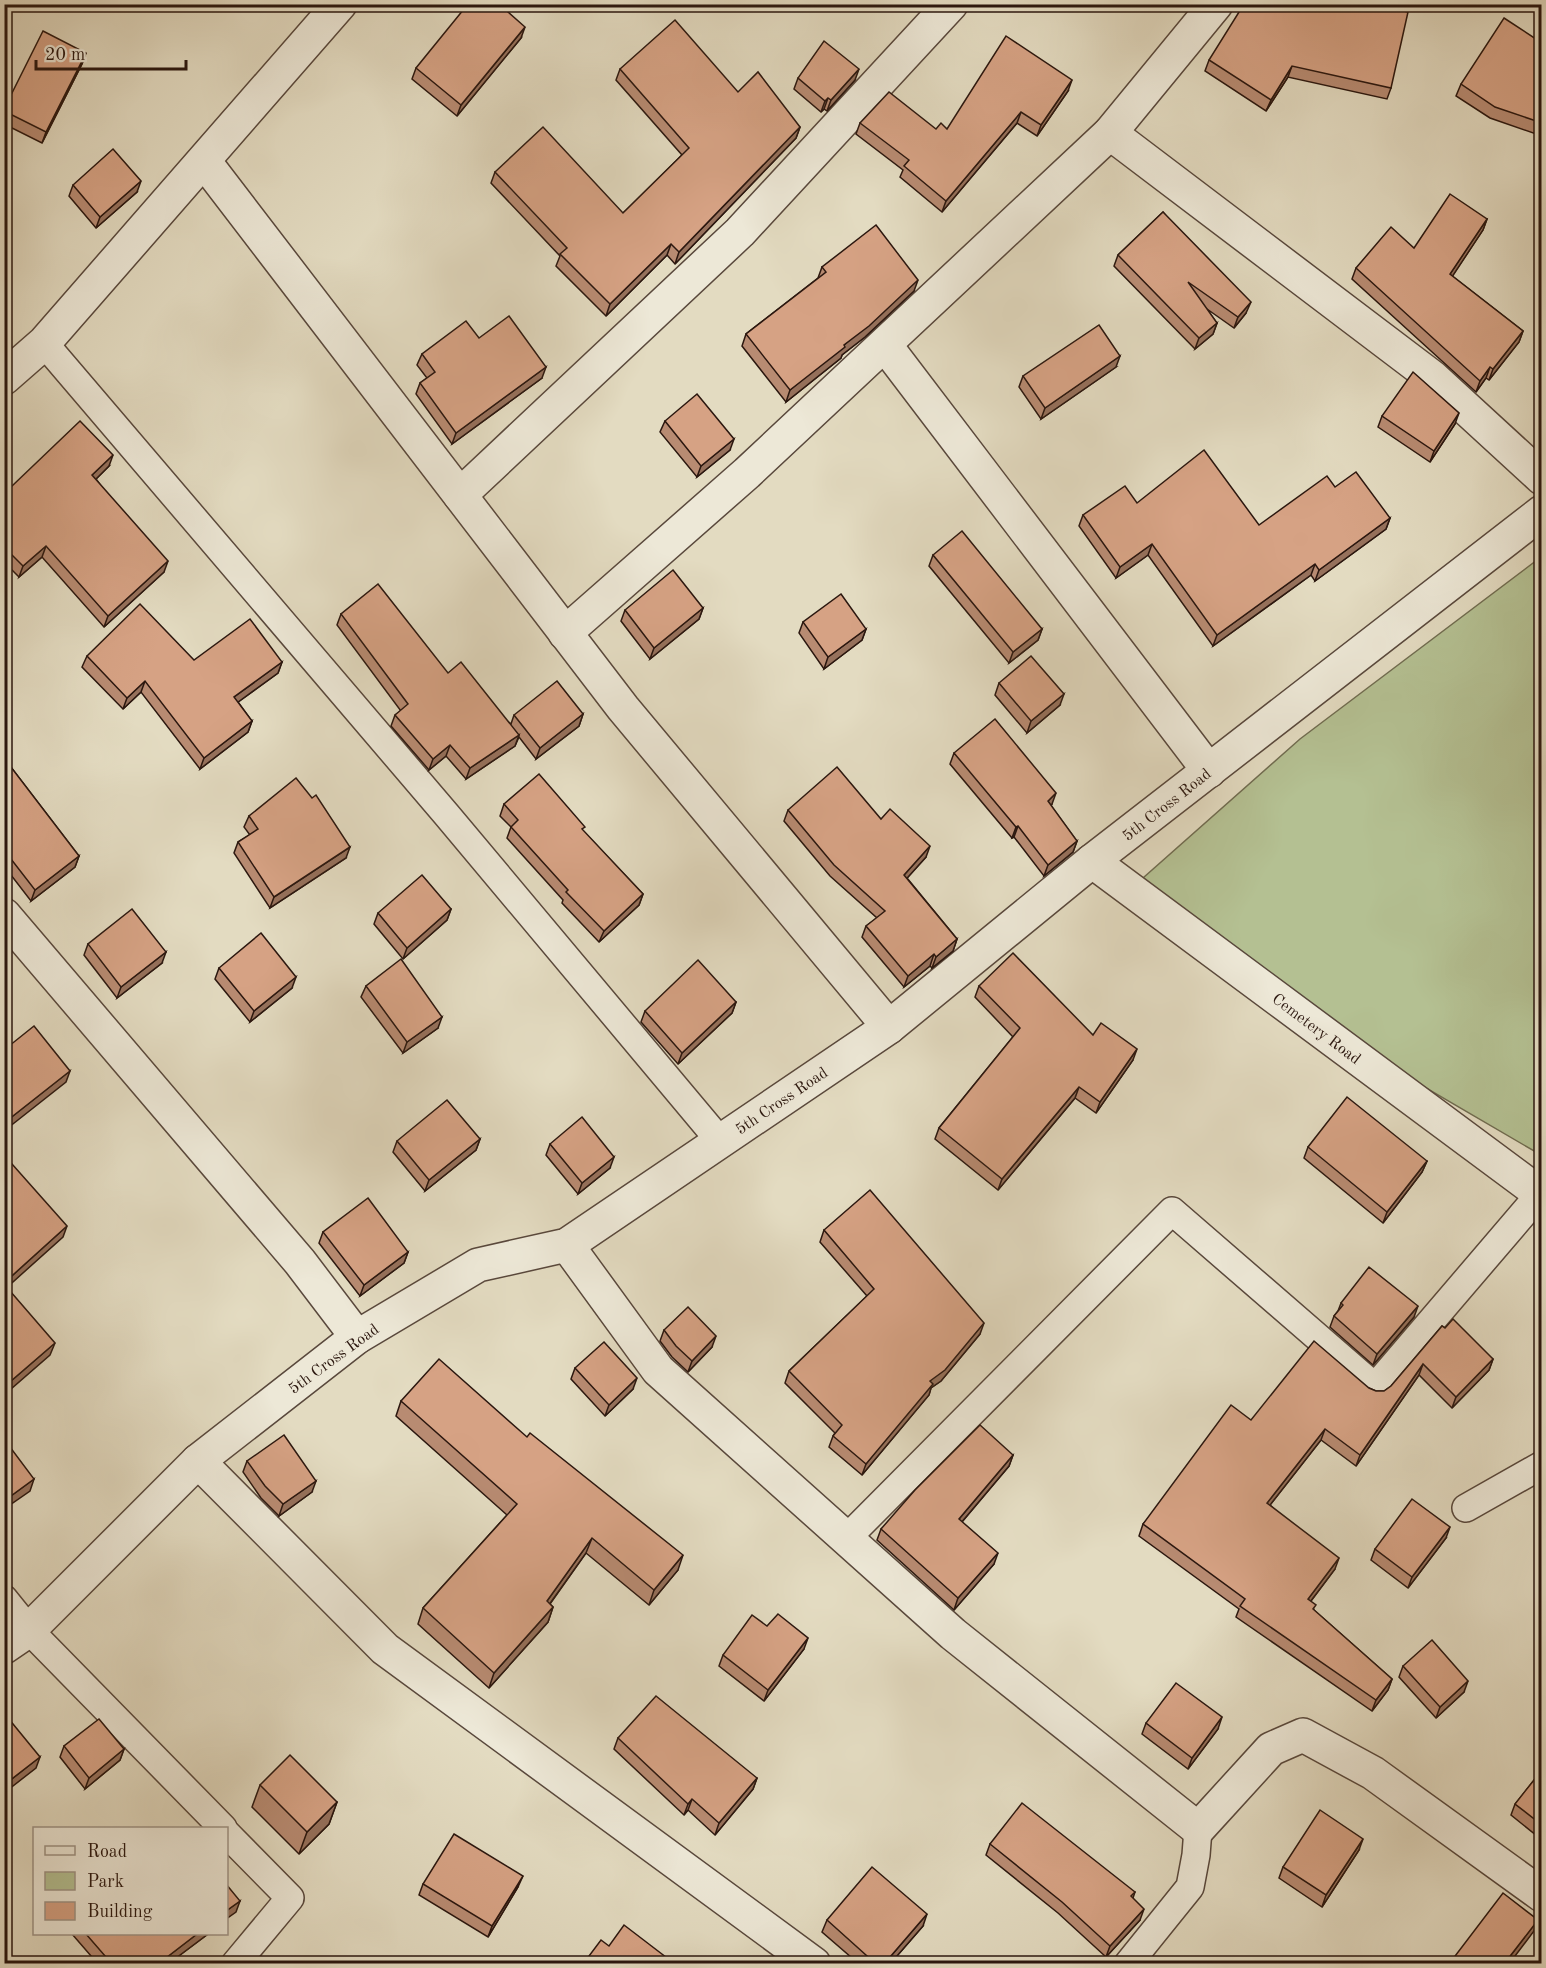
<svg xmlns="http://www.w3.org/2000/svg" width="1546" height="1968" viewBox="0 0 1546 1968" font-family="'Old Standard TT',serif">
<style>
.green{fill:#b4c092;stroke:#706c50;stroke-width:1.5}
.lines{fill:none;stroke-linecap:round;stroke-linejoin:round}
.service-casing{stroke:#59483c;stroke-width:30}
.minor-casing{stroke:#59483c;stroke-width:36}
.service{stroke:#ede8d7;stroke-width:27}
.minor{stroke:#ede8d7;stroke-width:33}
.wall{fill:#b88b72;stroke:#2b170f;stroke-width:1.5}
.shaded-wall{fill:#96715c;stroke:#2b170f;stroke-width:1.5}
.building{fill:#d6a284;stroke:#2b170f;stroke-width:1.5}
.labels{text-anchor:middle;stroke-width:4.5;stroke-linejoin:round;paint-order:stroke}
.street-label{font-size:16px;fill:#2b170f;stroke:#ede8d7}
</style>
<rect width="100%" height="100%" fill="#e3dbc1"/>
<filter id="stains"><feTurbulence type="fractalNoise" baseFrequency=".00333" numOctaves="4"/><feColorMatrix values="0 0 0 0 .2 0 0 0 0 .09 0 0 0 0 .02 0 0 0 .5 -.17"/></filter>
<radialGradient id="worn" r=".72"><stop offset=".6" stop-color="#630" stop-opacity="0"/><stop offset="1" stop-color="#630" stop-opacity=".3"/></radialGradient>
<path class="green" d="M1541,557V1155L1361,1050L1214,940L1143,878L1300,739Z"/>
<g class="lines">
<g class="service-casing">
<g id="service">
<path d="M44,343L446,814L720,1141"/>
<path d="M1466,1508L1542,1465"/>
<path d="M846,1539L1172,1211L1375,1387L1540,1194"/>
<path d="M4,1599L29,1630L223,1828"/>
<path d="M226,1833L290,1898L235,1964"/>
<path d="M1128,1964L1190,1887L1196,1855L1198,1829"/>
</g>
</g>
<g class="minor-casing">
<g id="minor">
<path d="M1110,133L1432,377L1542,478"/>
<path d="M204,161L623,708L889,1027"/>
<path d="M885,345L1209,771"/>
<path d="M4,378L44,343L340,4"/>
<path d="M460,495L740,232L951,4"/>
<path d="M565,633L747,473L1110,133L1216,4"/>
<path d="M1092,861L1542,1195"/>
<path d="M4,915L300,1262L357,1337"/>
<path d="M567,1245L658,1370L953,1634L1198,1829L1271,1749L1303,1735L1373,1773L1542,1895"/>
<path d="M198,1461L385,1649L814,1964"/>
<path d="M4,1647L29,1630L198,1461L357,1337L478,1265L567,1245L889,1027L1092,861L1542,512"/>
</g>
</g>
<use href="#service" class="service"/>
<use href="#minor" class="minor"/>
</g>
<g class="wall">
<path d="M1385,7L1391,88L1387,99L1288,77L1266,111L1205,71L1209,60Z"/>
<path d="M521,38L457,116L412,79L416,68Z"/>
<path d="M1541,43L1542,136L1490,118L1456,96L1461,84Z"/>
<path d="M82,64L42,143L4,124V109Z"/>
<path d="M620,69L738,92L800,127L796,138L675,264L667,255L606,316L556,266L560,256L491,183L495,172L623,213L682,155L616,80Z"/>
<path d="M798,78L855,80L827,111L824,109L821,112L794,89Z"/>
<path d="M1068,91L1037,136L1017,123L942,212L900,177L903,170L856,134L860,123L936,129H947Z"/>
<path d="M73,185L137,192L96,228L69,196Z"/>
<path d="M1163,212L1246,313L1234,328L1207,309L1217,323L1213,334L1195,349L1114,266L1118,255Z"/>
<path d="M1487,219L1483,230L1452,276L1523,331L1519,342L1489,380L1486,378L1476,392L1352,279L1356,268L1414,248Z"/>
<path d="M822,267L914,291L865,337L842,355L841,358L786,402L742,346L746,334L818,278Z"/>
<path d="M479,338L542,378L452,444L416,394L420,383L427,378L417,365L422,354Z"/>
<path d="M1116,367L1041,419L1019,387L1023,376Z"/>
<path d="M1382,416L1455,424L1430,462L1378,427Z"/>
<path d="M665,421L730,450L697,477L660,432Z"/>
<path d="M109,466L96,479L164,572L104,627L42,557L19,577L4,562V479L12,486Z"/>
<path d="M1137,503L1259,525L1390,518L1386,529L1315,581L1311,575L1213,646L1148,555L1116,578L1079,526L1083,515Z"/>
<path d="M933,555L1042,629L1038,640L1009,663L929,566Z"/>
<path d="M703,608L699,619L650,659L621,621L625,610Z"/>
<path d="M341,614L448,673L511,724L514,715L583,714L579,726L536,759L519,737L515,746L466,779L446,756L429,770L391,726L395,715L401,711L337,625Z"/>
<path d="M803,622L866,629L862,640L824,669L799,633Z"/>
<path d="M87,656L194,660L282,662L278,673L238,702L252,721L248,732L200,769L141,692L123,709L82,667Z"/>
<path d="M999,683L1060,705L1027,733L995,695Z"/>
<path d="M954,753L1052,804L1051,806L1077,841L1073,852L1044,876L1014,837L1012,838L950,764Z"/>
<path d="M4,758L79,856L75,867L31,901L4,866Z"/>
<path d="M504,804L583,831L643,894L639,905L599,942L562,903L563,900L507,838L511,827L500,816Z"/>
<path d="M788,810L881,819L926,857L907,878L957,939L953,951L932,968L930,966L904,987L862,937L866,926L877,918L830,876L784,821Z"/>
<path d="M249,816L346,858L270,908L234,853L238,842L250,835L244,827Z"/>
<path d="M451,909L447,920L403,959L374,924L378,913Z"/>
<path d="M88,944L162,963L117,998L84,955Z"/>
<path d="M219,968L292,988L250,1022L215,979Z"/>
<path d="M366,986L438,1028L403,1053L361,997Z"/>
<path d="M979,986L1093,1035L1133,1060L1096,1113L1075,1098L998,1190L935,1139L939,1128L1013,1037L975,997Z"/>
<path d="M736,1002L732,1013L678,1064L641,1022L645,1011Z"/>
<path d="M480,1139L476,1150L425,1191L393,1152L397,1141Z"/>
<path d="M550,1144L610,1168L578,1194L546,1155Z"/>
<path d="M1308,1147L1427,1161L1422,1172L1383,1223L1304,1158Z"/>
<path d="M824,1230L980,1334L941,1381L931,1388L929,1395L862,1475L829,1447L833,1436L835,1433L785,1383L789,1371L867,1296L820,1242Z"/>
<path d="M323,1232L408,1252L404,1263L360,1296L319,1243Z"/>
<path d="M1341,1303L1414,1317L1373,1365L1330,1327L1334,1316L1338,1311Z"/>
<path d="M1442,1326L1493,1359L1489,1370L1452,1408L1419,1375L1356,1466L1321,1440L1270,1505L1335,1569L1311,1601L1314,1610L1392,1679L1388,1690L1372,1711L1236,1617L1239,1609L1139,1536L1143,1524L1251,1420L1369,1388L1376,1391H1384L1391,1386Z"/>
<path d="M664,1330L712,1347L688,1372L672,1357L660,1341Z"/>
<path d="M575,1368L633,1389L605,1416L571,1379Z"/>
<path d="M401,1401L678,1570L649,1605L586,1553L550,1604L553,1607L548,1622L489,1688L418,1624L423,1608L507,1515L396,1416Z"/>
<path d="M1013,1455L1009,1466L962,1522L994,1564L954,1610L877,1540L881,1529Z"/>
<path d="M247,1461L312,1492L279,1516L261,1498L243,1472Z"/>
<path d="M1446,1538L1408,1588L1371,1560L1375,1549Z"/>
<path d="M767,1626L804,1649L764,1701L719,1666L723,1655Z"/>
<path d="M1403,1666L1464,1692L1436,1718L1399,1677Z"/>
<path d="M1146,1723L1218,1729L1188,1769L1142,1734Z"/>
<path d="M618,1738L757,1778L753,1789L715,1835L688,1810L684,1815L614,1749Z"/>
<path d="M64,1746L124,1749L120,1760L85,1789L60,1757Z"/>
<path d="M1542,1770V1840L1511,1815L1515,1804Z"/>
<path d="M260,1785L337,1802L329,1824L299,1854L252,1807Z"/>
<path d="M990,1844L1135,1892L1133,1898L1140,1920L1106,1957L1058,1913L986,1855Z"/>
<path d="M1359,1850L1322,1907L1279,1878L1283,1867Z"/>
<path d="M423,1884L518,1887L488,1937L419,1895Z"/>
<path d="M827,1920L923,1926L890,1964H859L822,1932Z"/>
<path d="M72,1934H208L168,1964H98Z"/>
</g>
<g class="shaded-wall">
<path d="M525,27L521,38L457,116L461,105Z"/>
<path d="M86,53L82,64L42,143L46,132Z"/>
<path d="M1292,66L1288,77L1266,111L1271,100Z"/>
<path d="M859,69L855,80L827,111L831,100Z"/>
<path d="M1072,80L1068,91L1037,136L1041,125Z"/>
<path d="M828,98L824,109L821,112L825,101Z"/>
<path d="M1021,112L1017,123L942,212L946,201Z"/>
<path d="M800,127L796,138L675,264L679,252Z"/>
<path d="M141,181L137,192L96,228L100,217Z"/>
<path d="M1487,219L1483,230L1446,286L1450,274Z"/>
<path d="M671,244L667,255L606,316L610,304Z"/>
<path d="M918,280L914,291L865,337L842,355L841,358L786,402L790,390L844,345Z"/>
<path d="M1251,302L1246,313L1234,328L1238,317Z"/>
<path d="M1217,323L1213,334L1195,349L1199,338Z"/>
<path d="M1523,331L1519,342L1489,380L1493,369Z"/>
<path d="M1120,356L1116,367L1041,419L1045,408Z"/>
<path d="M546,367L542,378L452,444L456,433Z"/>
<path d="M1490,367L1486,378L1476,392L1480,381Z"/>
<path d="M1459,413L1455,424L1430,462L1434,451Z"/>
<path d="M734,439L730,450L697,477L701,466Z"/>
<path d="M113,455L109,466L88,487L92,475Z"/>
<path d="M1390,518L1386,529L1315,581L1319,570Z"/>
<path d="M1152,544L1148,555L1116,578L1120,567Z"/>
<path d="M46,546L42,557L19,577L23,566Z"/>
<path d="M168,561L164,572L104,627L108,616Z"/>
<path d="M1315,564L1311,575L1213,646L1217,635Z"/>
<path d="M703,608L699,619L650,659L654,648Z"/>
<path d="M866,629L862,640L824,669L828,657Z"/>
<path d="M1042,629L1038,640L1009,663L1013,652Z"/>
<path d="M282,662L278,673L230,708L234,697Z"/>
<path d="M145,681L141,692L123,709L127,698Z"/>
<path d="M1064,694L1060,705L1027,733L1031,721Z"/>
<path d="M583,714L579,726L536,759L540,748Z"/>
<path d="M252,721L248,732L200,769L204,758Z"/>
<path d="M519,735L515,746L466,779L470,768Z"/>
<path d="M450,745L446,756L429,770L433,759Z"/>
<path d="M1056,793L1052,804L1044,812L1048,801Z"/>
<path d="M1018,826L1014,837L1012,838L1016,827Z"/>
<path d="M1077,841L1073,852L1044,876L1048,865Z"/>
<path d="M930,846L926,857L900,886L904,875Z"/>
<path d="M350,847L346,858L270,908L274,897Z"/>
<path d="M79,856L75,867L31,901L35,890Z"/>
<path d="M643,894L639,905L599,942L604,931Z"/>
<path d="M451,909L447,920L403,959L407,948Z"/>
<path d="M957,939L953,951L932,968L936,957Z"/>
<path d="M166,952L162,963L117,998L121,987Z"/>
<path d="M934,954L930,966L904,987L908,976Z"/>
<path d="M296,977L292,988L250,1022L254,1011Z"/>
<path d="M736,1002L732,1013L678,1064L682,1053Z"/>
<path d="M442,1017L438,1028L403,1053L407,1042Z"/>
<path d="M1137,1049L1133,1060L1096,1113L1100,1102Z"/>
<path d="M70,1071L66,1082L4,1131V1123Z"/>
<path d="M1079,1087L1075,1098L998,1190L1002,1179Z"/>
<path d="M480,1139L476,1150L425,1191L429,1180Z"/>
<path d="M614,1157L610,1168L578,1194L582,1183Z"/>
<path d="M1427,1161L1422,1172L1383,1223L1387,1212Z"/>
<path d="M67,1226L63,1237L4,1290V1283Z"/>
<path d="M408,1252L404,1263L360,1296L364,1285Z"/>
<path d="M1418,1306L1414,1317L1373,1365L1377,1354Z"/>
<path d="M984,1323L980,1334L941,1381L931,1388L929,1395L862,1475L866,1464L930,1381Z"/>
<path d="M716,1336L712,1347L688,1372L692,1361Z"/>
<path d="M55,1343L50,1355L4,1395V1387Z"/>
<path d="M1493,1359L1489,1370L1452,1408L1456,1397Z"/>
<path d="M1423,1364L1419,1375L1356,1466L1360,1455Z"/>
<path d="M637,1378L633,1389L605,1416L609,1405Z"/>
<path d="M1325,1429L1321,1440L1263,1514L1267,1503Z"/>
<path d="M1013,1455L1009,1466L955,1530L959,1519Z"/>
<path d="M34,1479L30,1491L4,1509V1501Z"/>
<path d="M316,1481L312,1492L279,1516L283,1504Z"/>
<path d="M1450,1527L1446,1538L1408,1588L1412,1577Z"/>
<path d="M592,1538L586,1553L541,1616L547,1601Z"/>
<path d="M998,1553L994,1564L954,1610L958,1598Z"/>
<path d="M683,1555L678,1570L649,1605L654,1590Z"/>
<path d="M1339,1558L1335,1569L1304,1610L1308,1599Z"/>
<path d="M553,1607L548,1622L489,1688L494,1673Z"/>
<path d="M808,1638L804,1649L764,1701L768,1690Z"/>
<path d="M1392,1679L1388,1690L1372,1711L1376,1700Z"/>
<path d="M1468,1681L1464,1692L1436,1718L1440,1707Z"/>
<path d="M1222,1717L1218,1729L1188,1769L1192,1758Z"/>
<path d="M124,1749L120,1760L85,1789L89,1778Z"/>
<path d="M40,1757L36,1768L4,1793V1785Z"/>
<path d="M757,1778L753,1789L715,1835L719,1823Z"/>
<path d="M692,1799L688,1810L684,1815L688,1804Z"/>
<path d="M337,1802L329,1824L299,1854L307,1832Z"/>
<path d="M1363,1839L1359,1850L1322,1907L1326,1895Z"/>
<path d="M523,1876L518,1887L488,1937L492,1926Z"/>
<path d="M240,1901L236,1912L226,1919V1911Z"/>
<path d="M1144,1909L1140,1920L1106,1957L1110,1946Z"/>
<path d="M927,1914L923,1926L890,1964H884Z"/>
<path d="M1538,1920L1534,1931L1509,1964H1504Z"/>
<path d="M197,1934H208L168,1964H158Z"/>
</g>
<g class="building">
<path d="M468,4H499L525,27L461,105L416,68Z"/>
<path d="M1244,4H1385V7L1408,12L1391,88L1292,66L1271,100L1209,60Z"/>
<path d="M1504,18L1542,43V123L1495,107L1461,84Z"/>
<path d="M675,20L738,92L758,72L800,127L679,252L671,244L610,304L560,254L567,248L495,172L543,127L623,213L689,148L620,69Z"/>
<path d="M43,31L86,53L46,132L4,111V109Z"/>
<path d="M1006,36L1072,80L1041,125L1021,112L946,201L904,166L909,160L860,123L889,92L936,129L941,123L947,129Z"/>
<path d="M824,41L859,69L831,100L828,98L825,101L798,78Z"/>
<path d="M113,149L141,181L100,217L73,185Z"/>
<path d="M1450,194L1487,219L1450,274L1523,331L1493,369L1490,367L1480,381L1356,268L1391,227L1414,248Z"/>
<path d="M1163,212L1251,302L1238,317L1188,282L1217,323L1199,338L1118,255Z"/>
<path d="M876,225L918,280L869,326L844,345L845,347L790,390L746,334L826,272L822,267Z"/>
<path d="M509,316L546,367L456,433L420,383L435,372L422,354L466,321L479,338Z"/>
<path d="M1099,325L1120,356L1045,408L1023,376Z"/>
<path d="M1413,372L1459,413L1434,451L1382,416Z"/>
<path d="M697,394L734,439L701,466L665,421Z"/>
<path d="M80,421L113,455L92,475L168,561L108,616L46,546L23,566L4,547V479L12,486Z"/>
<path d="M1204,450L1259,525L1327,476L1335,487L1356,472L1390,518L1319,570L1315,564L1217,635L1152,544L1120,567L1083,515L1125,486L1137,503Z"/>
<path d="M962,531L1042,629L1013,652L933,555Z"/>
<path d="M673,570L703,608L654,648L625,610Z"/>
<path d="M378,584L448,673L461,662L519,735L470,768L450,745L433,759L395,715L408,704L341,614Z"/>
<path d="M841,594L866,629L828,657L803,622Z"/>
<path d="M140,604L194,660L250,619L282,662L234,697L252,721L204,758L145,681L127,698L87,656Z"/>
<path d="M1031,656L1064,694L1031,721L999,683Z"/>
<path d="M557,681L583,714L540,748L514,715Z"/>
<path d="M995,719L1056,793L1048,801L1077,841L1048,865L1018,826L1016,827L954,753Z"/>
<path d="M4,758L79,856L35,890L4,850Z"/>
<path d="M837,767L881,819L890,809L930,846L904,875L957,939L936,957L934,954L908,976L866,926L885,911L834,865L788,810Z"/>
<path d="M539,774L585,827L582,829L643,894L604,931L566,892L568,890L511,827L518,820L504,804Z"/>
<path d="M296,778L312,798L316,795L350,847L274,897L238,842L258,829L249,816Z"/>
<path d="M422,875L451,909L407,948L378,913Z"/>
<path d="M132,909L166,952L121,987L88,944Z"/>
<path d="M261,933L296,977L254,1011L219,968Z"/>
<path d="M1013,953L1093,1035L1101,1023L1137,1049L1100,1102L1079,1087L1002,1179L939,1128L1020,1028L979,986Z"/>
<path d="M401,959L442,1017L407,1042L366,986Z"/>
<path d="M698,960L736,1002L682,1053L645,1011Z"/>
<path d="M34,1026L70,1071L4,1123V1050Z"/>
<path d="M1347,1097L1427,1161L1387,1212L1308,1147Z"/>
<path d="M447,1100L480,1139L429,1180L397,1141Z"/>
<path d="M582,1117L614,1157L582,1183L550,1144Z"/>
<path d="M4,1155L67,1226L4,1283Z"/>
<path d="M870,1190L984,1323L945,1370L930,1381L933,1384L866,1464L833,1436L842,1425L789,1371L874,1289L824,1230Z"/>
<path d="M368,1198L408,1252L364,1285L323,1232Z"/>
<path d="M1369,1267L1418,1306L1377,1354L1334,1316L1343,1305L1341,1303Z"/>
<path d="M4,1284L55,1343L4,1387Z"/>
<path d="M688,1307L716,1336L692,1361L676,1346L664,1330Z"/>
<path d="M1453,1319L1493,1359L1456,1397L1423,1364L1360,1455L1325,1429L1267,1503L1339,1558L1308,1599L1316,1605L1313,1609L1392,1679L1376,1700L1240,1606L1245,1599L1143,1524L1231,1405L1251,1420L1314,1341L1369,1388L1376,1391H1384L1391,1386L1442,1326L1445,1328Z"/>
<path d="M604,1342L637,1378L609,1405L575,1368Z"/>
<path d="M439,1359L527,1437L530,1433L683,1555L654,1590L592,1538L547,1601L553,1607L494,1673L423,1608L517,1504L401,1401Z"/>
<path d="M980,1425L1013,1455L959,1519L998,1553L958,1598L881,1529L915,1490Z"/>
<path d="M284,1435L316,1481L283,1504L265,1486L247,1461Z"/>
<path d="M4,1439L34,1479L4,1501Z"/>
<path d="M1412,1499L1450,1527L1412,1577L1375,1549Z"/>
<path d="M778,1614L808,1638L768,1690L723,1655L752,1615L767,1626Z"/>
<path d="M1432,1640L1468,1681L1440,1707L1403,1666Z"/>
<path d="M1176,1683L1222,1717L1192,1758L1146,1723Z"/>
<path d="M656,1696L757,1778L719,1823L692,1799L688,1804L618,1738Z"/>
<path d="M4,1713L40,1757L4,1785Z"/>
<path d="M99,1719L124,1749L89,1778L64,1746Z"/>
<path d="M290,1755L337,1802L307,1832L260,1785Z"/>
<path d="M1542,1770V1825L1515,1804Z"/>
<path d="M1022,1803L1135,1892L1131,1896L1144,1909L1110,1946L1062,1902L990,1844Z"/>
<path d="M1320,1810L1363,1839L1326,1895L1283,1867Z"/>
<path d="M454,1834L523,1876L492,1926L423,1884Z"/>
<path d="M872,1867L927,1914L884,1964H876L827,1920Z"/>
<path d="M226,1884L240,1901L226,1911Z"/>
<path d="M1503,1893L1538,1920L1504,1964H1449Z"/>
<path d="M624,1925L671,1961L670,1964H583L601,1940L609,1946Z"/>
<path d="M86,1934H197L158,1964H112Z"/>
</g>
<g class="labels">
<g class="street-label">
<text transform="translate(1166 804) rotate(-38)" y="6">5th Cross Road</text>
<text transform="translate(1317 1028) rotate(37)" y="6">Cemetery Road</text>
<text transform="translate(781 1100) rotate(-34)" y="6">5th Cross Road</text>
<text transform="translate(333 1358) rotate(-36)" y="6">5th Cross Road</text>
</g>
</g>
<rect width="1546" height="1968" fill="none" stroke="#e3dbc1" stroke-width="24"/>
<rect x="6" y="6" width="1534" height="1956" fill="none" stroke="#2b170f" stroke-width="3"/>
<rect x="12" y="12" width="1522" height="1944" fill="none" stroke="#2b170f" stroke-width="1.5"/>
<rect x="33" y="1827" width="195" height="108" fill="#ede8d7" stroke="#9f9487" stroke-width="1.5"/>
<rect x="45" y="1846" width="30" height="9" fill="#ede8d7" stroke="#9f9487" stroke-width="1.5"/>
<text x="87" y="1857" font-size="18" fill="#2b170f">Road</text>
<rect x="45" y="1872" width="30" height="18" fill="#b4c092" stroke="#9f9487" stroke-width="1.5"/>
<text x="87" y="1887" font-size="18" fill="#2b170f">Park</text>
<rect x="45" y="1902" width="30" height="18" fill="#d6a284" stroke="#9f9487" stroke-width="1.5"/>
<text x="87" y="1917" font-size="18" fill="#2b170f">Building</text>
<path d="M36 60v9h150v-9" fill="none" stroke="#2b170f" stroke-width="3"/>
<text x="45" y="60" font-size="18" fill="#2b170f" stroke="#ede8d7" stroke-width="4.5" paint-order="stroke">20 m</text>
<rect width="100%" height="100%" filter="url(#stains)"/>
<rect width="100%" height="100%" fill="url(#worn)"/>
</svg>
